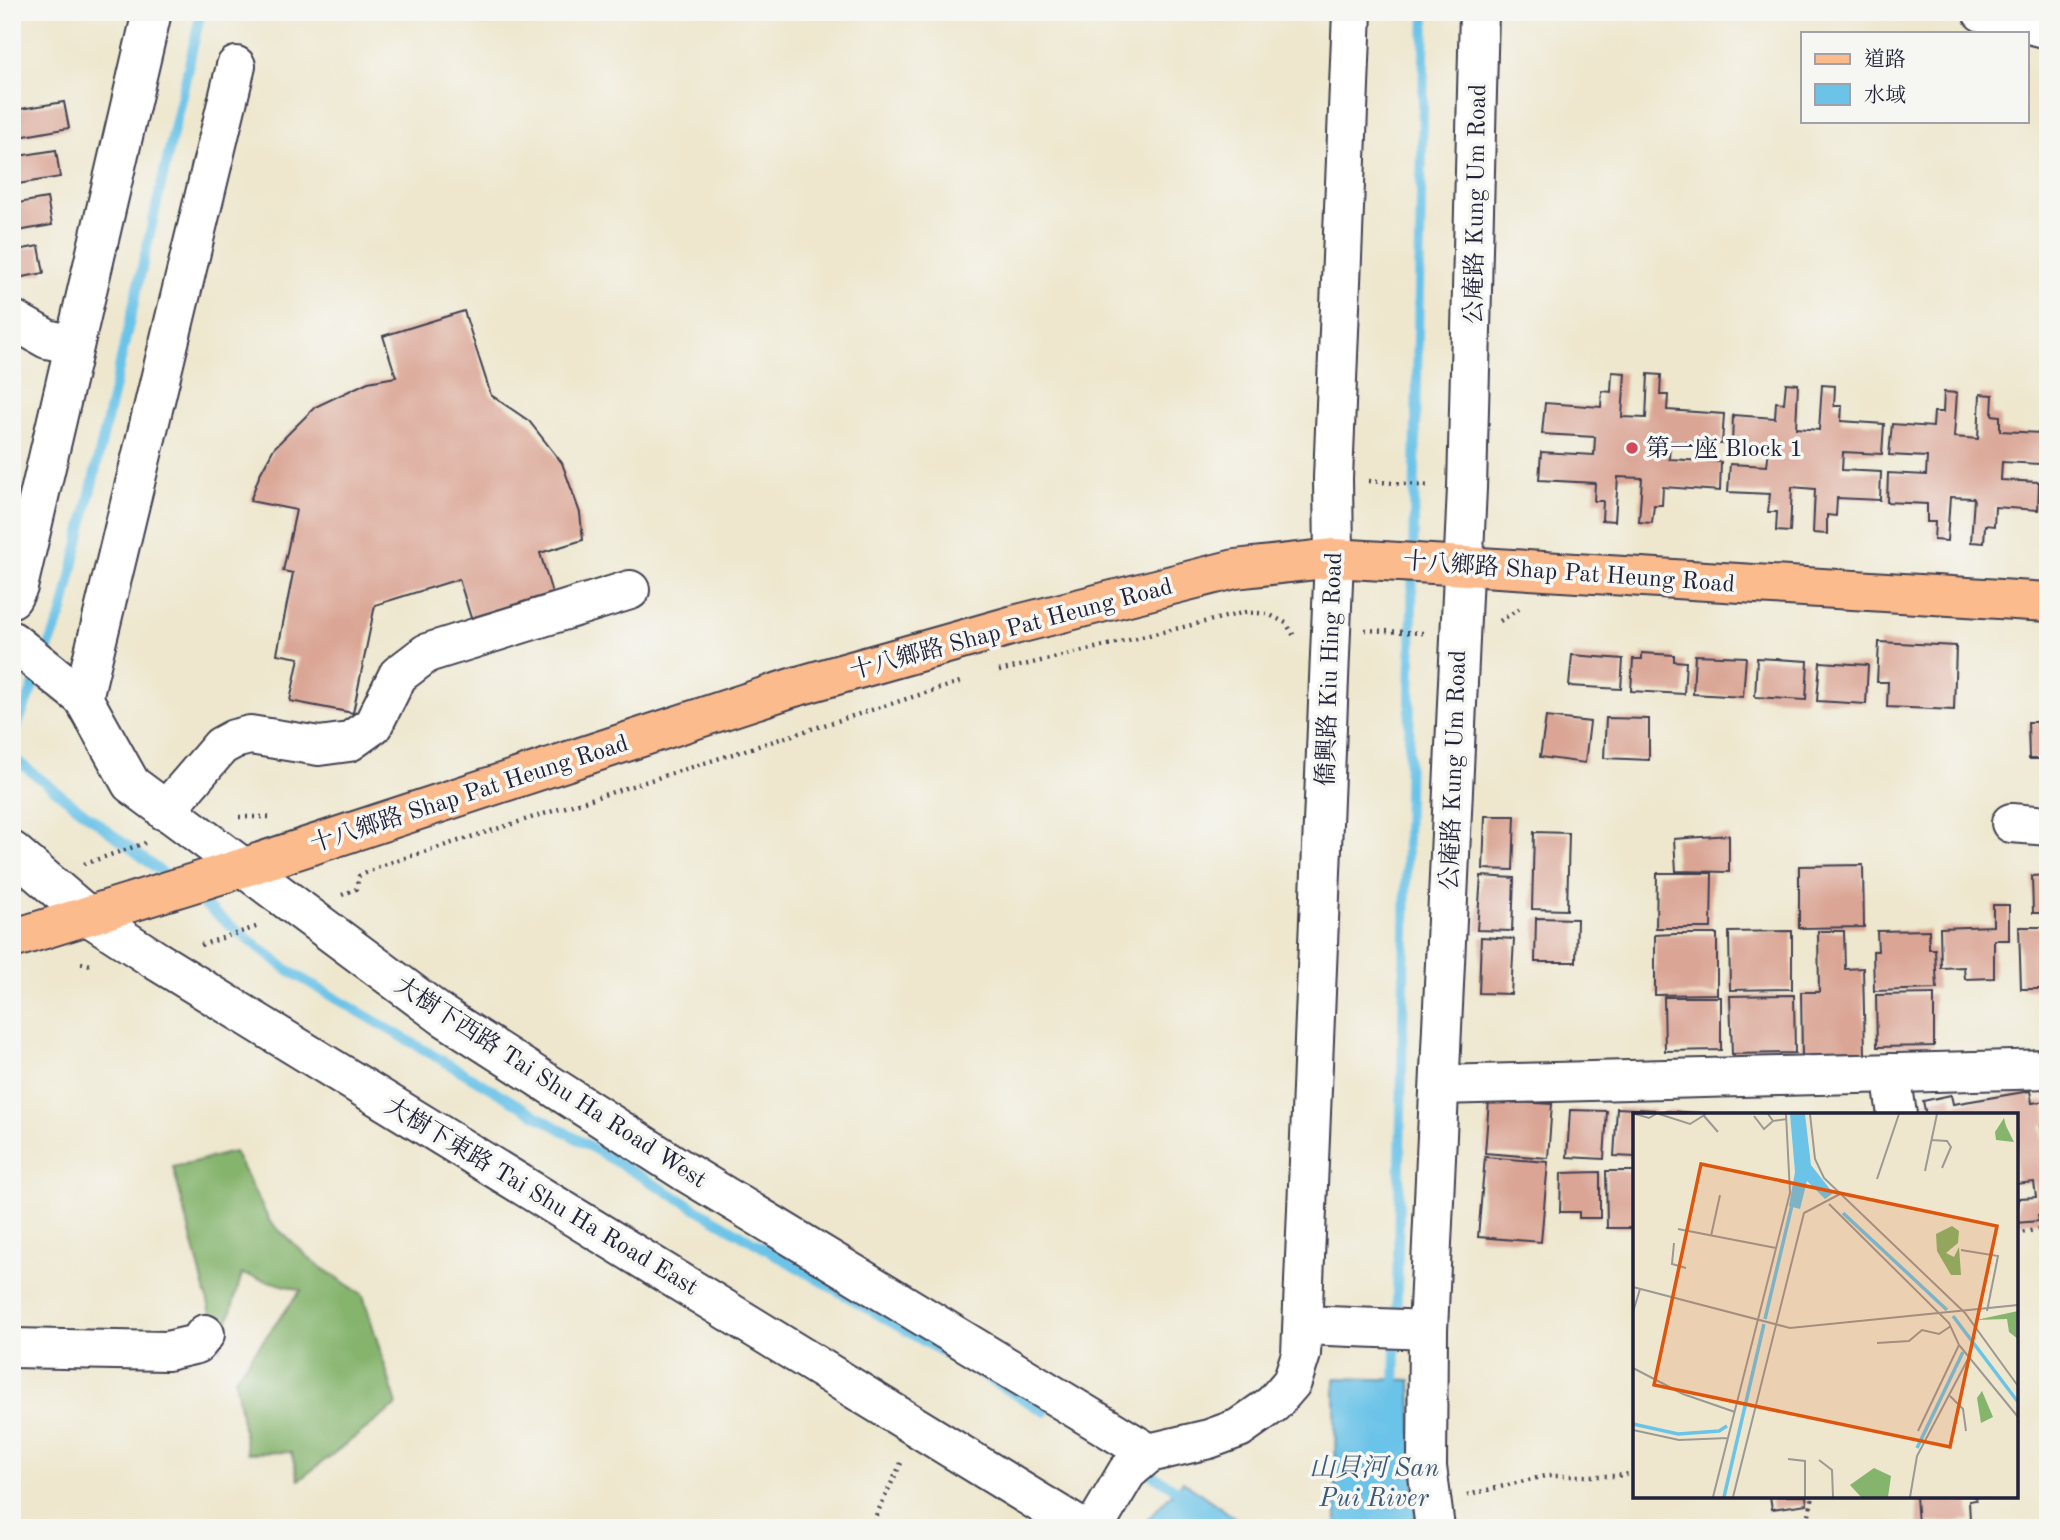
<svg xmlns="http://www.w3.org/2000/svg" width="2060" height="1540" viewBox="0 0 2060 1540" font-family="'Old Standard TT','Noto Serif TC',serif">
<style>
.forest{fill:#85b46d;stroke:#546b54;stroke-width:2}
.water{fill:#6bc3e8;stroke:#467292;stroke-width:2}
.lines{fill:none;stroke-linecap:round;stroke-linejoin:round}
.stream{stroke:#6bc3e8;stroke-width:10}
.building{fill:#daa594}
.minor-casing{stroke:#414051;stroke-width:42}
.major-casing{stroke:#414051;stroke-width:42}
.path{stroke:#414051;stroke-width:4.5;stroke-dasharray:2 5;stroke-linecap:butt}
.minor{stroke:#fff;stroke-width:38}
.major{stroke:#fbbb8d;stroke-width:38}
.poi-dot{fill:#d1495b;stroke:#f6f6f2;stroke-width:2.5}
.labels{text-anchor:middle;stroke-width:7;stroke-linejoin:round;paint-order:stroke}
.street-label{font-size:24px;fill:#22223b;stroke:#f6f6f2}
.poi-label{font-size:24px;fill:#22223b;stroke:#f6f6f2;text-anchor:start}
.water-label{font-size:26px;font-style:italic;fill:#3c5a78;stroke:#f6f6f2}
.inset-river{fill:none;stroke:#6bc3e8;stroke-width:3.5}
.inset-road{fill:none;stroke:#9c9893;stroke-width:2}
.view{fill:#de560e;fill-opacity:0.15;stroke:#de560e;stroke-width:3.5}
.inset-edge{fill:none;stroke:#22223b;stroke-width:3.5}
</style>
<rect width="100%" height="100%" fill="#f6f6f2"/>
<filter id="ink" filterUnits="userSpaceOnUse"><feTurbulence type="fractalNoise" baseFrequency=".0143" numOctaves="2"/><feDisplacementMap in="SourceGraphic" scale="14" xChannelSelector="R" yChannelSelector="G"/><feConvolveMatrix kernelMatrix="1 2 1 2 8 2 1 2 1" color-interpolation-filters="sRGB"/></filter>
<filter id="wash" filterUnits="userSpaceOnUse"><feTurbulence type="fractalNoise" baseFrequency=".00686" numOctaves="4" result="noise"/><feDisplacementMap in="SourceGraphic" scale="28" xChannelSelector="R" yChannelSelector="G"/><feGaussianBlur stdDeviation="1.57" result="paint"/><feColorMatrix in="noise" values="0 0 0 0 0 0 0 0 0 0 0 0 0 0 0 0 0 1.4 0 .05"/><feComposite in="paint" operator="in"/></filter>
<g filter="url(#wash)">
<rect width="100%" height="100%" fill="#eee7ce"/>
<path class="forest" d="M234,1152L270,1222L316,1264L363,1295L397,1405L299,1480L291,1452L247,1453L235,1378L301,1290L242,1274L220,1348L173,1167Z"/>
<g class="water">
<path d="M1335,1378L1411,1380L1416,1528H1336Z"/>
<path d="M1183,1481L1249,1528H1140Z"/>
</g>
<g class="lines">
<g class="stream">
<path d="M12,739L63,611L201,12"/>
<path d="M12,757L173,881"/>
<path d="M189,893L289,971L1045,1412"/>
<path d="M1395,1392L1425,12"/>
<path d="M1141,1468L1187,1496"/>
</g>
</g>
<g id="blocks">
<g class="building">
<path d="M64,102L69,128L19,137L14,110Z"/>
<path d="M56,150L60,177L12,185V157Z"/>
<path d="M47,198L52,225L12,232V204Z"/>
<path d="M39,246L44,273L12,279V251Z"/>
<path d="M464,311L491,395L529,421L562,463L580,513L583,540L540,553L552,593L471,618L459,579L375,605L353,713L290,701L299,658L277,654L293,573L283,571L296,510L250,501L260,474L274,448L315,407L368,382L396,377L383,336Z"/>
<path d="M1612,372L1625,373L1622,417L1646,418L1648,374L1661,375L1660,395H1668L1667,410L1724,414L1722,444L1670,441L1669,459L1721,462L1720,491L1663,487L1662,505H1654L1652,523L1639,522L1642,478L1618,477L1615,521L1602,520L1603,501H1594L1595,483L1539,480L1541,452L1594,455L1595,437L1542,434L1545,403L1601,407L1602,391L1611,392Z"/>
<path d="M1786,383L1798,384L1796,428L1819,430L1822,385L1835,386L1834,406H1842L1841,421L1884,424L1882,454L1843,452L1842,470L1881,472L1880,500L1837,498L1836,516L1827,515V534L1813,533L1815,489L1792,487L1790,532L1776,531L1777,512H1768L1770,494L1728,492L1730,464L1767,466L1769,448L1732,446L1733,415L1775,418L1776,402L1784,403Z"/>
<path d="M1944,392L1957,393L1954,437L1978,439L1980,394L1993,395L1992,415L2000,416V431L2042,433L2040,464L2002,462L2001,480L2039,482L2038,510L1995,507L1994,526L1985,525L1984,543L1971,542L1974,498L1950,497L1947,541L1934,540L1935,522H1927V504L1887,502L1888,473L1926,475L1927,457L1889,455L1892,424L1933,427L1934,412H1943Z"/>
<path d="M2045,482H2048V510H2044Z"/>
<path d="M1879,642L1956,646L1954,710L1887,707L1888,682H1877Z"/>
<path d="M1642,653L1674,655V661L1686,662L1684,694L1631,691L1633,659H1642Z"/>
<path d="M1572,655L1623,659L1621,689L1569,686Z"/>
<path d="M1695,655L1746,657L1743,697L1693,694Z"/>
<path d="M1757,658L1808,661L1806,700L1755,697Z"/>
<path d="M1820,662L1868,665L1866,704L1817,701Z"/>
<path d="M1546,717L1590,722L1585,763L1540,757Z"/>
<path d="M1606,718L1649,719V760L1604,758Z"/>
<path d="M2028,722H2048V759H2029Z"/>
<path d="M1485,816H1515L1513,870L1483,869Z"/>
<path d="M1534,832L1569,833L1567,910L1532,909Z"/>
<path d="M1729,835V872L1676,871L1674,839Z"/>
<path d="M1863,865L1864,927L1799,928V866Z"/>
<path d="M1657,873H1712L1711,928H1656Z"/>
<path d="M2048,875V913H2033L2032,876Z"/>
<path d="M1481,876L1514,878L1512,931L1477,930Z"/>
<path d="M1993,905H2009V940H1994V978L1965,979L1964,967L1941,968L1940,928L1993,926Z"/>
<path d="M1536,918L1577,919L1576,962H1535Z"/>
<path d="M2019,927H2048V989H2021Z"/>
<path d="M1929,930V949H1935L1937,989L1874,991L1873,951H1878L1877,931Z"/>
<path d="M1792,931V989L1730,990L1729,932Z"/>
<path d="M1818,931H1844L1845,969L1863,968L1865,1054L1802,1056L1801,992H1819Z"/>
<path d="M1675,934H1717V994L1655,995V935Z"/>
<path d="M1481,937L1514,939L1511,994L1479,993Z"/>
<path d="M1934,994V1046L1877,1047L1876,995Z"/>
<path d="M1794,995L1795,1053L1732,1054L1730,996Z"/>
<path d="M1664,997H1721V1050L1665,1051Z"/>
<path d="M2030,1091L2032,1103L2045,1101L2047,1124L2041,1125L2045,1166H2048V1214L2038,1215L2039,1221L2016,1223L2019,1198L2036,1197L2034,1182L2016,1184V1115H1926L1923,1101L1951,1095L1953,1104Z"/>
<path d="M1489,1100L1552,1104L1548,1158L1485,1153Z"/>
<path d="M1617,1108L1654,1110V1115H1635V1157L1614,1156Z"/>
<path d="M1570,1110L1607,1111L1604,1159L1567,1157Z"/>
<path d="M1664,1111L1701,1113V1115H1663Z"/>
<path d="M1485,1157L1548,1162L1541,1242L1478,1237Z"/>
<path d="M1606,1171H1635V1228H1607Z"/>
<path d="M1600,1172V1218H1579V1212H1560L1561,1173Z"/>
<path d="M1770,1496H1806L1807,1504L1772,1509Z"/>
<path d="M1916,1496H1975L1976,1500L1969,1501L1970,1520L1918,1525Z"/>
</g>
</g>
</g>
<g filter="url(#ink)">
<use href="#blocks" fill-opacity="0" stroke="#414051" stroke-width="2"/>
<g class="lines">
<g class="minor-casing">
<g id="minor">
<path d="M1982,12L2048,29"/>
<path d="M12,319L47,339L74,345"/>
<path d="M12,598L18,587L152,12"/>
<path d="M12,641L83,698L131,784L443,1016L687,1173L1149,1453"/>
<path d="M83,698L236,66"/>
<path d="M165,811L221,746L234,739L250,735L319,746L349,742L373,725L398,675L427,653L630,590"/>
<path d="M2011,823L2048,826"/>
<path d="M12,851L88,916L157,961L1081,1528"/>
<path d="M1891,1073L1897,1115"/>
<path d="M1440,1085L2048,1069"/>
<path d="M1303,1325L1428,1330"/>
<path d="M12,1348L167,1351L197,1344L205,1334"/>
<path d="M1094,1528L1127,1472L1149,1453L1209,1439L1239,1428L1273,1404L1292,1382L1301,1354L1334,558L1333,478L1352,12"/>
<path d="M1435,1528L1427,1467L1428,1330L1467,488L1479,12"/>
</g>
</g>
<g class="major-casing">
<path id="major" d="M12,939L242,868L791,688L1014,625L1235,569L1334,558L2048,602"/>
</g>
<g class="path">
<path d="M1369,481L1430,486"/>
<path d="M1500,621L1522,607"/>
<path d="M1365,630L1423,633"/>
<path d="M999,671L1246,612L1268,614L1286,623L1294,636"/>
<path d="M239,817H272"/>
<path d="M84,864L145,843"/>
<path d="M342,895L356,889L359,876L386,864L963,681"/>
<path d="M201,945L259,926"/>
<path d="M81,963L91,965"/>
<path d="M2016,1234L2048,1227"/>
<path d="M1467,1495L1545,1476H1616L1635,1473"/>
<path d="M870,1528L902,1461"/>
<path d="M1806,1528L1813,1496"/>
</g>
<use href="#minor" class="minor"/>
<use href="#major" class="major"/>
</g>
</g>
<circle class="poi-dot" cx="1632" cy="448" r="7"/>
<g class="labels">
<g class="street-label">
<text transform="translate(1475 204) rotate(-89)" y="8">公庵路 Kung Um Road</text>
<text transform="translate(1569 572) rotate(4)" y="8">十八鄉路 Shap Pat Heung Road</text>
<text transform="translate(1011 628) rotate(-15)" y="8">十八鄉路 Shap Pat Heung Road</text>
<text transform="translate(1329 669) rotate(-88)" y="8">僑興路 Kiu Hing Road</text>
<text transform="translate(1453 770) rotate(-88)" y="8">公庵路 Kung Um Road</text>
<text transform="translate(469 793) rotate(-18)" y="8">十八鄉路 Shap Pat Heung Road</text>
<text transform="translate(551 1082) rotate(33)" y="8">大樹下西路 Tai Shu Ha Road West</text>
<text transform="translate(542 1196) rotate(31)" y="8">大樹下東路 Tai Shu Ha Road East</text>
</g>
<g class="poi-label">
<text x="1646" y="456">第一座 Block 1</text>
</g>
<g class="water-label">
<text x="1374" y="1476">山貝河 San<tspan x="1374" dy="30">Pui River</tspan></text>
</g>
</g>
<g transform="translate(1633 1113)">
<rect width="385" height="385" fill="#eee7ce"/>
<path d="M371,5L373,13L381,29L363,27L362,19ZM319,113L326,118L325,130L313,140L321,144L326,134L328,162H318L304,138L303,121ZM385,198V226L376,219L374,206L343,207ZM349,278L360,304L348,310L344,285ZM241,355L258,363L255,384H228L217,372Z" fill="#85b46d"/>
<path d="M157,1H172L178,52L200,80L192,86L174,68L167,96L156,93L162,59Z" fill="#6bc3e8"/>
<path class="inset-river" d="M210,100L314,197M320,203L385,289M132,206L159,92M0,311L45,321L86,318L94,313M284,335L330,239M91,384L131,211"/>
<path class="inset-road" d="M2,1L16,5L23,1M26,1L57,11L73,1M135,1L140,8L154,6M177,1L182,46L191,65L332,200L385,273M71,3L85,19M121,3L131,16L140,8M299,27L314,28L318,34L309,55M292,58L304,1M244,66L266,1M196,91L316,210L326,232L385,304M45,116L143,135M78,123L87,82M41,130L39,151L53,155M328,137L365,143L354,198M0,174L157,215L385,192M0,199L7,176M244,230L276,228L289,217L306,221L318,213M0,255L50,281L102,299M317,283L330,296L333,318M0,317L46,327L95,325M285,318L326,232M155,346L172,348V384M186,347L199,357L200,384M80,384L157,80L153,1M100,384L171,100L207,81M277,384L284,343L336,244"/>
<path class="view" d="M68,51L364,113L317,334L21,272Z"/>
<rect width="385" height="385" class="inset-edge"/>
</g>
<rect width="2060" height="1540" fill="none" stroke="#f6f6f2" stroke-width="42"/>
<rect x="1801" y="32" width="228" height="91" fill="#f6f6f2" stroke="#a1a1a9" stroke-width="2"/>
<rect x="1815" y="54" width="35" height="10" fill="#fbbb8d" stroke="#a1a1a9" stroke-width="2"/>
<text x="1864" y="66" font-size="21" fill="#22223b">道路</text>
<rect x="1815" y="84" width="35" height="21" fill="#6bc3e8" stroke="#a1a1a9" stroke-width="2"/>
<text x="1864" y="102" font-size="21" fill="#22223b">水域</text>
</svg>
